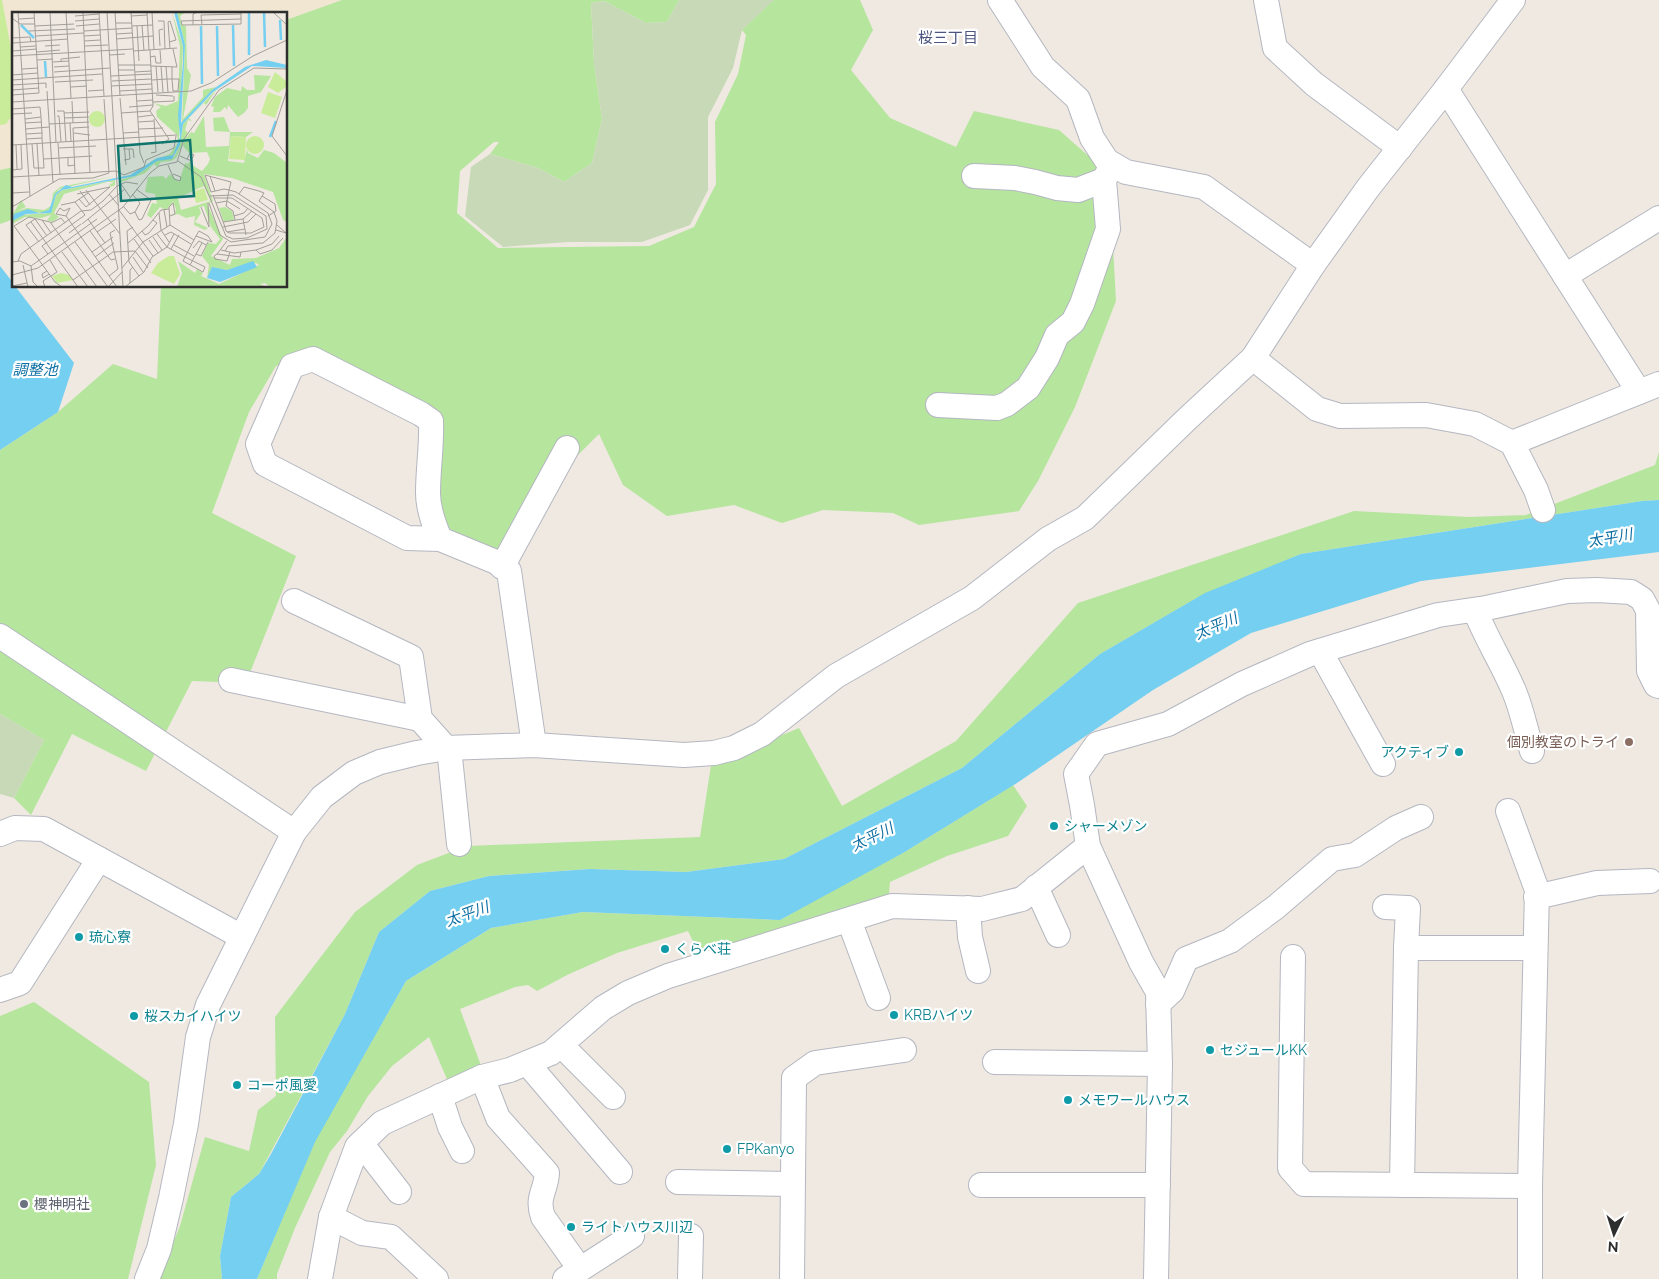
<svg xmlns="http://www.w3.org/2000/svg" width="1659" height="1279" viewBox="0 0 1659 1279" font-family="Raleway,'Noto Sans JP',sans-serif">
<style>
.education{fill:#f0e6d1}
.green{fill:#b6e59e}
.cemetery{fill:#c8d9b8}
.pitch{fill:#c9ec9a}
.water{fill:#75cff0}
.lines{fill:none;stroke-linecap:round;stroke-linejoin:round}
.minor-casing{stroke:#b4b7c1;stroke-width:26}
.minor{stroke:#fff;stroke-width:24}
.education-dot{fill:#8d6e63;stroke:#fff;stroke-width:2}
.culture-dot{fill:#0f9aa8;stroke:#fff;stroke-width:2}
.worship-dot{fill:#6b7280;stroke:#fff;stroke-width:2}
.labels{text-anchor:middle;stroke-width:4.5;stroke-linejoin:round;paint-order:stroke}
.education-label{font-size:14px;fill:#785e54;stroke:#fff;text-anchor:end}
.culture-label{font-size:14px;fill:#0d838f;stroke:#fff;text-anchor:start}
.worship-label{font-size:14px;fill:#5b616d;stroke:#fff;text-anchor:start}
.neighbourhood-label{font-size:15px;fill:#4d5680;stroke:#fff}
.water-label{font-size:15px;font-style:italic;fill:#0d6fa3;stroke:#fff}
.inset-river{fill:none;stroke:#75cff0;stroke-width:2.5}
.inset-road{fill:none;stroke:#a29e99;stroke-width:1}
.view{fill:#0f766e;fill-opacity:0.15;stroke:#0f766e;stroke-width:2.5}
.inset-edge{fill:none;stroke:#2e2e2e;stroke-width:2.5}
</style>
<rect width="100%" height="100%" fill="#efe9e1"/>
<path class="education" d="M0,0H342L286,20V14H14V167L0,170Z"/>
<g class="green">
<path d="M342,0H679L667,22L646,23L604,1L591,3L594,63L602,119L592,163L564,182L538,168L490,154L499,142H494L460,171L457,213L498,248L649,246L694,227L716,184L715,122L738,74L746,35L742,30L773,0H860L873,30L851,70L890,118L956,147L974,111L1059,130L1109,174L1116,301L1075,407L1038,481L1019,511L919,525L893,513L823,510L782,523L734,505L667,516L623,485L599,434L556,477L511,556L479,542L458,540L435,509V411L324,353L276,366L249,412L212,513L296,556L246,683L192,681L146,771L72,734L31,815L14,798L44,740L0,714V450L58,412L113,364L157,379L161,286H286V20Z"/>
<path d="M14,167V219L0,224V170Z"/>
<path d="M1659,452V500L1642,501L1301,554L1195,599L1100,654L962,768L784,859L686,872L590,869L489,876L430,891L379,932L345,1014L259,1174L231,1197L220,1256L222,1279H158L180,1226L205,1137L249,1151L258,1110L276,1096L275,1017L355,912L417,865L467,846L700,837L711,765L799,728L842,806L956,741L1078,603L1354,511L1469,517L1526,515L1655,465Z"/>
<path d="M1013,785L1027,806L1008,836L947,856L890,882L889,894L883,902L702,960L688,931L617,953L569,974L537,991L528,985L515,987L460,1009L483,1071L449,1084L429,1037L392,1066L368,1096L347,1131L330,1152L295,1228L277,1274V1279H257L314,1142L406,981L491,928L583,912L780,920L870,869L903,853Z"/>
<path d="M34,1002L149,1082L156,1165L128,1279H0V1016Z"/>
</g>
<g class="cemetery">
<path d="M679,0H774L742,30L733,68L708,117V190L690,225L642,242H568L503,247L465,216L471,167L490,154L538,168L564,182L592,163L602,119L594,63L591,3L604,1L646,23L667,22Z"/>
<path d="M0,714L44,740L14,798L0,794Z"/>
</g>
<path class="pitch" d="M0,0H2L14,65V113L6,124L0,125Z"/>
<g class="water">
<path d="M0,266L14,284V286H15L74,363L58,412L0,450Z"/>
<path d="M1659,500V552L1421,581L1251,633L1153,690L1017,783L903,853L780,920L583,912L491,928L406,981L315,1142L257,1279H222L220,1256L231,1197L259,1174L271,1154L345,1014L379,932L430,891L489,876L590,869L686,872L784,859L962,768L1100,654L1205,593L1301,554L1642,501Z"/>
</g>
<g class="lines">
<g class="minor-casing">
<g id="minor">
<path d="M1000,0L1043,67L1078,99L1092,138L1107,161L1126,172L1204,187L1313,265"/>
<path d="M1266,0L1275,48L1314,84L1400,148"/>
<path d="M1446,89L1639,392"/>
<path d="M974,176L1015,178L1035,182L1057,188L1078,190L1104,180"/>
<path d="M1565,276L1659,218"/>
<path d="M1253,358L1317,409L1340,416L1426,415L1475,424L1512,443L1536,490L1543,510"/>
<path d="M938,405L997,408L1007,404L1028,388L1047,358L1057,335L1073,322L1082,304L1108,229L1104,180L1112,165"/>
<path d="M1512,443L1659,384"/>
<path d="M440,539L407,538L265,464L258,444L292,366L313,359L421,414L431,421C432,445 428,469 428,493C428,509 434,525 440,539L496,562L509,571L534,745"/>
<path d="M502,567L567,448"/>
<path d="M294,601L411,657L420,719L446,748"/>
<path d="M1475,610C1486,638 1502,663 1514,691C1522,710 1526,731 1532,751"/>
<path d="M0,636L294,832"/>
<path d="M1320,651L1383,764"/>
<path d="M231,680L420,719"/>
<path d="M449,748L459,844"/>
<path d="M1508,811L1537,890L1530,1186V1279"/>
<path d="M0,834L15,828L44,829L242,937"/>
<path d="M1036,887L1058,935"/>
<path d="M1536,897L1597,883L1650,881"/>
<path d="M1385,907L1408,908L1406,948"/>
<path d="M968,908L970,937L978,971"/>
<path d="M849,920L878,998"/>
<path d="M1293,957L1290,1168L1304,1184L1530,1186"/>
<path d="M0,990L20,983L99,859"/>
<path d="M1158,1004L1172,991L1186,959L1230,941L1276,907L1332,859L1355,855L1396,828L1421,817"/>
<path d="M561,1045L613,1097"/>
<path d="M995,1062L1160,1064"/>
<path d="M527,1063L620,1172"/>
<path d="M482,1077L498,1118L547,1173C546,1191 536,1197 543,1217L580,1269"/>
<path d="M440,1096L450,1127L462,1151"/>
<path d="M361,1143L399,1192"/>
<path d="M678,1182L792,1184"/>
<path d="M981,1185H1158"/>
<path d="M1402,1185L1406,948H1535"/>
<path d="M331,1217L362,1233L391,1237L436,1279"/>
<path d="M147,1279L159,1249L171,1198L186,1124L198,1037L208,1005L294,832L322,797L354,773L380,762L417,753L446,748L534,745L684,755L714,753L734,748L762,734L836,676L972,598L1048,539L1085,518L1187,419L1253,358L1313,265L1368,188L1446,89L1513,0"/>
<path d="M320,1279L331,1217L357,1147L382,1123L482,1077L510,1070L551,1053L603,1008L628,993L668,976L892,906L982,909L1022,899L1088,846"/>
<path d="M565,1279L632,1236"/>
<path d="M690,1279L691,1236"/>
<path d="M792,1279L794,1078L815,1063L904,1050"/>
<path d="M1156,1279L1160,1064L1158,992L1141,962L1088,846L1082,805L1076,774L1097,744L1168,724L1242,684L1310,654L1438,615L1486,608L1567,591L1597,590L1631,592L1642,599L1648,610L1649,671L1656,685L1659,686"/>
</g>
</g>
<use href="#minor" class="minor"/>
</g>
<circle class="education-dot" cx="1629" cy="742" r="5"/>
<g class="culture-dot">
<circle cx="1459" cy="752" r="5"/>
<circle cx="1054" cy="826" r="5"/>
<circle cx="79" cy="937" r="5"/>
<circle cx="665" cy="949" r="5"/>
<circle cx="894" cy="1015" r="5"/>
<circle cx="134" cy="1016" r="5"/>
<circle cx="1210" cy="1050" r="5"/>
<circle cx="237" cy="1085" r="5"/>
<circle cx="1068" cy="1100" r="5"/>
<circle cx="727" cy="1149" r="5"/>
<circle cx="571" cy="1227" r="5"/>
</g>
<circle class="worship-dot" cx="24" cy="1204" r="5"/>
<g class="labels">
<g class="education-label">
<text x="1619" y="747">個別教室のトライ</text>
</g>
<g class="culture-label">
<text x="1449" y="757" text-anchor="end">アクティブ</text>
<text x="1064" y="831">シャーメゾン</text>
<text x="89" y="942">琉心寮</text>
<text x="675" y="954">くらべ荘</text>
<text x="904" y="1020">KRBハイツ</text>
<text x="144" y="1021">桜スカイハイツ</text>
<text x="1220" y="1055">セジュールKK</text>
<text x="247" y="1090">コーポ風愛</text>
<text x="1078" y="1105">メモワールハウス</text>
<text x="737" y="1154">FPKanyo</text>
<text x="581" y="1232">ライトハウス川辺</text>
</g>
<g class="worship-label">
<text x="34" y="1209">櫻神明社</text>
</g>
<g class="neighbourhood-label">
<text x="948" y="43">桜三丁目</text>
</g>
<g class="water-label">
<text x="35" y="375">調整池</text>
<text transform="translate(1610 538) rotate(-10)" y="5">太平川</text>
<text transform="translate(1216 626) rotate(-23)" y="5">太平川</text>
<text transform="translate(872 837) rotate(-26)" y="5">太平川</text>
<text transform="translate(467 914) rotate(-20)" y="5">太平川</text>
</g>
</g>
<g transform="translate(12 12)">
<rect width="275" height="275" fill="#efe9e1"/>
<path d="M160,0L171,34L167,127L161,143L135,153L141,148L158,142L166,130L165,123L145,105L144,99L149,95L141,91L154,94L166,89L168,34ZM165,0H174L168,4L170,13L174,14L175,56L179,63L171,107L191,85V78L204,75L170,111L173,33ZM242,63L259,64L249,80L236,84V96L232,101L226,105L216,93L215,98L213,95L208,100H201L202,95L199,94L203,85L215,76L229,79L230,74L235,78H243ZM205,77L194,93L192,91L177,106L180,109L176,108L173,118L176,121L164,146L159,149L149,150L145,155L142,152L133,161L107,171V168L123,164L145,149L162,145L168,133L171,112ZM192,104L194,135L217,134L218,120H241L234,125L219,124L216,149L232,151L235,137L236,141L246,146L252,138L262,141L275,151V210L271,208L261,180L220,166L192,162L201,189L195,192L211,227L199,244L218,253L220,247L244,246L267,236L275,225V275H258L253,271L248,272L254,275H165L170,261L166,249L183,261L185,257L191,261L189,264L207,272L247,253L244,251L215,258L202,256L195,266L197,253L190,244L196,231L204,232L208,227L199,215L192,194L187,195L189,201L183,210L196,216L193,218L182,213L183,204L174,206L166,202L158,204L160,214L158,204L163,202L164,197L161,190L154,198L148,195L139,206L135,203L140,191L145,192L143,182L133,180L136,165L151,164L154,167L158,162L167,170L173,151L176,152L178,149V152L190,159L196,152L198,147L195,140L177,141L171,134L172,128L179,120L182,121ZM192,174L199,189L169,198L166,186ZM212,105L218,120L202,119L201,106ZM103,164L47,177L40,195L33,201L19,200L17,197L0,204L9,188L14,195L5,199L15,196L32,198L39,194L41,181L48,175ZM103,168V173L99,175L97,173L102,170H95L52,182L42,201L47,205L40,210L35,208L39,203L29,206L13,205L0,212V209L9,203L38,201L44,183L50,178ZM213,195L220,199L222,208L212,210L207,196Z" fill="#b6e59e" fill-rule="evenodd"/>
<path d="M263,60L274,69V75L266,81L256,75ZM256,80L270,85L263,106L249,101ZM77 107a8 8 0 1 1 16 0a8 8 0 1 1-16 0ZM234 133a9 9 0 1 1 18 0a9 9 0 1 1-18 0ZM219,124L234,125L233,148L217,147ZM192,176L196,188L184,191L181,180ZM157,244H162L168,262L162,272L139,261L146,251ZM49,261L57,263L61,268L45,271L40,264Z" fill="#c9ec9a"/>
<path d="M162,0H165L173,33L169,111L200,78L233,55L254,48L275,53V56L240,54L201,80L171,112L168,133L160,147L145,149L123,164L50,178L44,183L39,201L14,202L0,209L2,202L16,197L27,201L37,198L43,182L54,173L60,175L118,163L145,146L161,143L168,125L166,103L171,51V34ZM241,249L245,255L208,270L195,266L200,255L215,258Z" fill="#75cff0"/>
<path class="inset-river" d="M237,0V43M252,0L253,35M268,8L269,28M9,13L22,26M221,13L222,54M189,14L190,72M205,14L206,64M33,49L34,65M258,125L264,109"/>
<path class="inset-road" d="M6,0L18,184M38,0L44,131M54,0L59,86M71,0L78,161M87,0L92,84M95,0L111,275M103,0L108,84M119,0L128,141L132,151M135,0L137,38M140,0L142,38M229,0V12L170,13L169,9L229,7M261,0L275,13M63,4L87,2M119,4L135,3M0,6L8,12H23M7,7L23,6M63,9L87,7M146,9H152L153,37M104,11H120M130,13L132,39M181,13V2L186,0M190,13L189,3L229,2M23,14L62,12M64,14L87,12M120,14L141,13M125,14L127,49M17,19L63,17M72,19L120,16M104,22L120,21M24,24L72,21M72,24L88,23M0,26L18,25L19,30M104,27L141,24M72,29L88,28M157,30L164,28L158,9L156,10L158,37M1,31L56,27M33,34L48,33M73,34L96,33M148,34L147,18L151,17M8,35L24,34M138,38L141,94L138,99M0,39L25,37M121,39L165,36M25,40L48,38M98,43L113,42M0,44L121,37M138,45L143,44L144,51H149L148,38M25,48L41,47M49,49V47L68,45M41,50L57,49M106,53H139M139,54L165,55L161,37M144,54L146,80M149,54L151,80M154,54L156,80M42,55L57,54M10,57L26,56M106,58H122M42,60L98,56M123,60L139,59M0,63L26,61M99,64L139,62M0,68L90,62M140,68L155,67H167L166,79H161L160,67V55M100,69L139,67M43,70L81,68M0,73L34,71V76M99,74L140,72M59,75L75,74M0,78L27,76M275,78L260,124L275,144M35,79L41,171M76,79L91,78M108,79L140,77M0,83L27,81L22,0M144,83L161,84M108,86L114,153M60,89L61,111M125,89L141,88M0,90L179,79L199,71L241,44L275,28M141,90L162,89V84M117,95L141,93M0,97L28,95L29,105L13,107M45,99H52L54,130M138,99L157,127L150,132M52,101L77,100M109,101L138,99M0,102L20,101M45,104H47L49,130M29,105L30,121M126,105L141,103M52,106L77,105M126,110L142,109M13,111L29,110M58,111L59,130M37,112L77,110M13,117L37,115M127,117L151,116M62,121L78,123M111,121L127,120M14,122L30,121V126L14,127M46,131L48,163M20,132L22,156H32L30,126M25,132L27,164M0,133L165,123M4,133L5,157M47,136L84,134M111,137H121L122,146M139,141L144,140L142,107M168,144L177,148H179L182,143L178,141L175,147M56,146V154L63,153M32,147L80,144M112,148L118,147L117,137M166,149L189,165L214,224L221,227L235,226L255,217L254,204L221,183L198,184M156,153L162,167L168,169L169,165L161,162M0,158L10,157L9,133M63,162L61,116L77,115M198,164L203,179M0,165L104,159L112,163L132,155L134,148L162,136L164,124M109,172L118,185M74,178L108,222M68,179L78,193M0,181L17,180M65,182L98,175L74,195L67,187M97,182L107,194M227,182L232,175L247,179L252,181L247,189M201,183L202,186L204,191L213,215L214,219L217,221H239L252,215L250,206L220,186H202M250,184L263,192L264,199L256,204M63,190L73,203M197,191L208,223L219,230L253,225L260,212L256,201L224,180L217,178L212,177L199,180L193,163L219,170L217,178L214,194L221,199L223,208M204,191L215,189L228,197M49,193L63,190L76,181M111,194L118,202L123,200L128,191L120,182M0,195L47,167L81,166L97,161L92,87M189,195L197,215L196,191M107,198L141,244M152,198L155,215M123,200L127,208L130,207L139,188L124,177M147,201L149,218L157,230M54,204L58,196L52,199L48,196L44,202L54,204L105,275M158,204L163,202L161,191L157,195L158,213M222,204L232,201L236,196M23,207L14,213L27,230M23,207L35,224M76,207L93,231M231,207L234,223M30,208L39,221M19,210L66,275M211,210L231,207L240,199M39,211L49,206L53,211M70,212L113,177M158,213L182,228M121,215L115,219L117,250L127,264M211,215L236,210L244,202M264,218L274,221L265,213M78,219L99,248L103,247M130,219L133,223L137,221L145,211L141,208M187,219L196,224L200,230L184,224ZM85,220L104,207M215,220L233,217M57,221L69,212M145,222L155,235L173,245L184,224M153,223L159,220L179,232M141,225L150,238M122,227L139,251M137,228L146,241M215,229L205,242L228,245L229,240M53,230L85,207M63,230L96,275M116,231L136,214L149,198L157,197M162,233L182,244M181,236L187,229L194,233M159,237L167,223M209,238L222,241L244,238L260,232L267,224M244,238L248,242L260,238L271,226M213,239L216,234L251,231L263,221L265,209L262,200L247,189M50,240L76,275M80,240L101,225M36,242L30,234L73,203M184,242L189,244L196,230M205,242L202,244L203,247L215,249L218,240M83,245L102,231M121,245L131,260M173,245L193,255L191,260L171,249ZM6,249L9,242L69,199L79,198L91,189L105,174L114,170L126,172M0,250L8,249L19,254L21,270L26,275M11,253L16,275M178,253L190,231M19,254L53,230M110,256L131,230L158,213M35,259L30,262L31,266L37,262M0,263L26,256L111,195L138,161L147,154L165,150L172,127L207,78L242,56L275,57M97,264L106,257L98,221L103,218M61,268L101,240L123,239L136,256M118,271V258L121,255M0,274L15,271M33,275L31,269L45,260L38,248M50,275L43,270L2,214L17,205L38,210L85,275M96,275L110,260M113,275L132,260L140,245L155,235L162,222"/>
<path class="view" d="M178,128L182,184L109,189L106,134Z"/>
<rect width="275" height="275" class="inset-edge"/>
</g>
<g transform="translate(1614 1234) rotate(184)" stroke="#ffffff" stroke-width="4" paint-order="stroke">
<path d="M0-4L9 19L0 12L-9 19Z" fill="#2e2e2e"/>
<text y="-8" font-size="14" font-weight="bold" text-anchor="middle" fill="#2e2e2e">N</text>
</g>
</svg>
